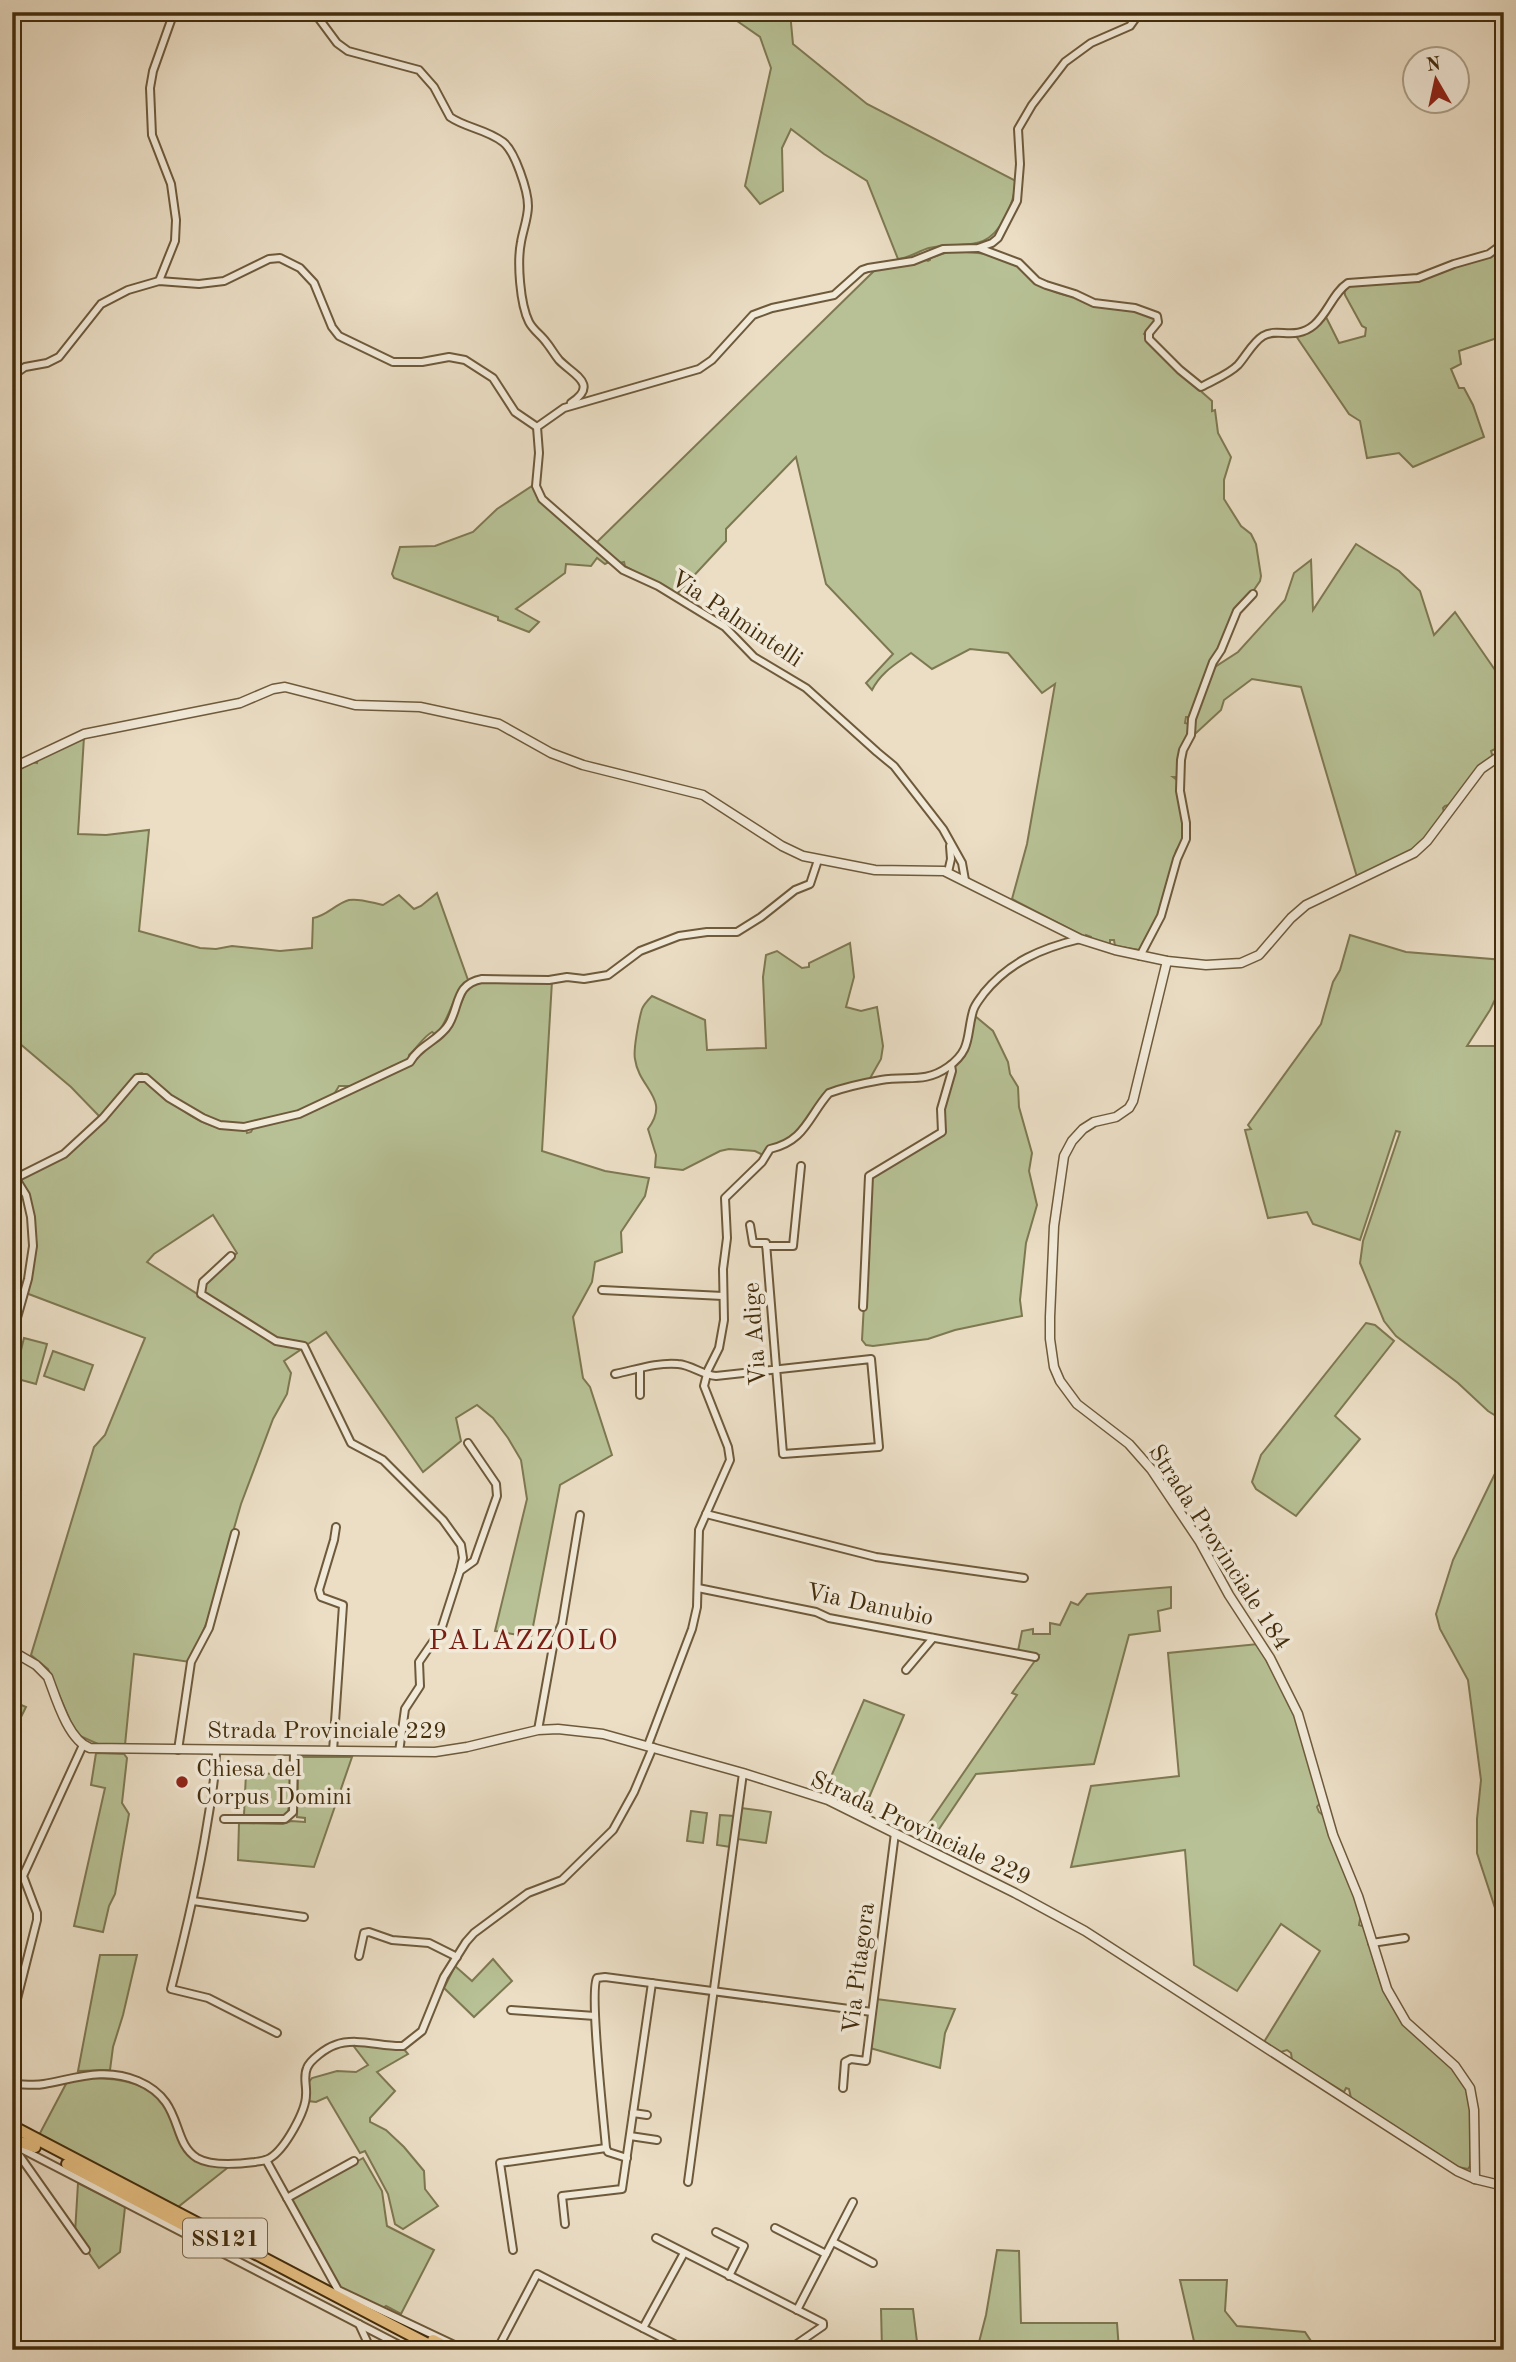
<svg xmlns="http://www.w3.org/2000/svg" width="1516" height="2362" viewBox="0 0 1516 2362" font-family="'Old Standard TT',serif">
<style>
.green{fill:#b7c195;stroke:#7e7851;stroke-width:2}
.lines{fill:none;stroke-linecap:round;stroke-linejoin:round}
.minor-casing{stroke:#6e5a3b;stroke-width:10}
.tertiary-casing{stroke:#6e5a3b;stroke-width:11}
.primary-casing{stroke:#442e0d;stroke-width:14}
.minor{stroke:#f2ead9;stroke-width:6}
.tertiary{stroke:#f2ead9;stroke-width:8}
.primary{stroke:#e6bf82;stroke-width:10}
.poi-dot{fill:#8f2418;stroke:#f2ead9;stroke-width:2.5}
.labels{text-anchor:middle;stroke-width:7;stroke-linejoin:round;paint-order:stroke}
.shield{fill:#f2ead9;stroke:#78664a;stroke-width:2}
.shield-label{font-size:23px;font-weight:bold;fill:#442e0d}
.street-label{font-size:24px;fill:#442e0d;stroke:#f2ead9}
.poi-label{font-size:24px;fill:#442e0d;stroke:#f2ead9;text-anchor:start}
.quarter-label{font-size:28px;letter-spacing:2px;fill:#7a1f14;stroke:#f2ead9}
</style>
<rect width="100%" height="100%" fill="#ebdec5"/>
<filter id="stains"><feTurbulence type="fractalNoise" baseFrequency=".00286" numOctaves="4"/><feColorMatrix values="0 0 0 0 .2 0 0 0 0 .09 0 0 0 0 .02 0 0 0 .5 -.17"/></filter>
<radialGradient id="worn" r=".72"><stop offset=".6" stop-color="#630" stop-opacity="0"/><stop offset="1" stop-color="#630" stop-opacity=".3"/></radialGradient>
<g class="green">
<path d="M728,12H790L793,44L867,104L1016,181C1015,195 1011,205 1005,218C985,255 964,240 929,248C918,251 910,258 898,259L867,181L824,154L791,129L782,148L783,191L760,204L745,186L771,68L760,37L727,14Z"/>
<path d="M1504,246V286L1500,337L1459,351L1461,364L1451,369L1459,388H1464L1473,405L1484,437L1413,467L1399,453L1367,458L1360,421L1349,414L1296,336L1305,332L1326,317L1339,343L1365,336L1366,328L1362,326L1345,295L1344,288L1348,285L1411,281Z"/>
<path d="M951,251C974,253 1000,252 1019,266C1037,279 1042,290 1065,295C1096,301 1126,306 1155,317L1156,320L1144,334L1179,372L1212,401V411L1215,410L1218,433L1231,457L1224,480V499L1241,526L1251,534L1256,544L1261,576L1260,581L1249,597L1243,601L1189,717H1186L1185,723L1189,724L1187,736L1179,752L1177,777H1173L1177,780L1183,830L1182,841L1176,851L1159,913L1140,950L1115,946L1114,940H1110V945L1091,940V937L1086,935L1085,937L1012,899L1027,844L1055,684L1042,693L1008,653L970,649L932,669L911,653C896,664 881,672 872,690L866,683L893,654L826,584L796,457L726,529V541L676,595L625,566L624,562L620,563L596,543L875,270L909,265L926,260L928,261L930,260V258Z"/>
<path d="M532,486L540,500L609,562L605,564L597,558L591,566L566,564L565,573L516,609L539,622L529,632L498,620V617L394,578L392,574L400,547L435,546L473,532L497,509Z"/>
<path d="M1356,544L1399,571L1420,591L1434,635L1455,612L1504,683V749L1500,752L1495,749L1491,751L1493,757L1449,805L1445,806L1443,808L1444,812L1424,840L1412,850L1357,877L1301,687L1252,679L1224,700L1221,710L1195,734V717L1215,667L1238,652L1285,600L1294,573L1311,560L1313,610Z"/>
<path d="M84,737L78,834L106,835L149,830L139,931L200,948L216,949L232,946L280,951L312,948L313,918C327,916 335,904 349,900C359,898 373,903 383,905L399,895L414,909L421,906L437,893L468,980C452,994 451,1018 436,1035L432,1032C423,1037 417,1048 409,1055V1060L353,1086H339L333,1096L297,1112L248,1124L221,1123L209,1119L170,1096L142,1073L137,1074L100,1117L71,1087L12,1037V772L32,762L37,763L38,759Z"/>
<path d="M1350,935L1406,952L1504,960V981L1490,1010L1467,1046H1504V1421L1488,1411L1458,1383L1396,1336L1384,1321L1360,1263L1363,1241L1400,1132L1396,1131L1360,1240L1313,1224L1307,1212L1268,1218L1245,1130L1251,1129L1248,1125L1321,1024L1333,982L1340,970Z"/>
<path d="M850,943L854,977L846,1007L861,1011L877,1007L883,1046L881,1059L869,1080L853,1083L830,1091L802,1130L763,1155L755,1151L729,1149L720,1151L683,1170L655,1167L656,1155L648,1129C671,1098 639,1089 635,1059C633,1050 639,1019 642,1009C644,1004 648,1000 652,996L705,1020L707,1050L766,1048L763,977L766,955L777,951L802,968L809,967V963Z"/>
<path d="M487,981H552L542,1151L605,1171L649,1178L645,1196L621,1232L622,1252L595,1262L592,1282L573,1317L583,1378L590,1387L612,1455L560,1485L531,1637L495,1631L527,1499L521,1460L508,1438L493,1418L477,1405L456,1418L461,1441L423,1472L326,1332L308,1344L279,1339L205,1295L203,1292L205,1285L237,1253L213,1215L154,1254L147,1262L265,1337L303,1348L284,1361L291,1373L287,1394L273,1419L241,1504L207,1622L190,1662L134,1654L125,1745L98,1744L80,1736L72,1725L48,1669L31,1655L94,1447L105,1435L145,1338L26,1293L34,1246L20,1179L65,1155L138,1080L144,1079C163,1095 189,1119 213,1126C224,1129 235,1129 246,1130L247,1133L251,1132L253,1128L316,1110L360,1086L378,1081L414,1063V1057L439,1040L451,1028L469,984Z"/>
<path d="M975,1016L993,1031L1008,1062L1010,1074L1018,1087L1019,1107L1032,1153L1029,1171L1037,1205L1026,1243L1020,1300L1022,1316L955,1330L928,1339L873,1346L866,1345L862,1340L871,1178L944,1134L943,1109L955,1065L968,1050Z"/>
<path d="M1366,1323L1375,1325L1394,1341L1335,1416L1360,1439L1296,1516L1256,1489L1252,1482L1261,1455Z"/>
<path d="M24,1338L47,1344L36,1384L14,1378Z"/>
<path d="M53,1351L93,1365L84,1390L44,1376Z"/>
<path d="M1504,1455V1966L1495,1908L1477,1853V1819L1481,1780L1468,1680L1440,1629L1436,1614L1453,1560Z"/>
<path d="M1171,1587V1608L1158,1611L1160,1631L1129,1635L1094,1764L976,1774L929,1844L918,1839L1017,1695L1012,1693L1039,1655L1018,1651L1022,1631L1033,1629V1634H1050V1623L1060,1625L1071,1602L1078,1605L1087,1594Z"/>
<path d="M1258,1644L1295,1714L1320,1803L1317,1807L1319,1812L1324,1816L1361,1914L1359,1925L1365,1927C1374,1961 1381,1999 1406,2025C1426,2045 1453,2061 1466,2087C1477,2108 1471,2142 1470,2166L1468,2169L1458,2167L1351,2098L1349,2089L1346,2088L1344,2092L1292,2060L1291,2053L1287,2050L1281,2052L1264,2042L1320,1951L1281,1924L1237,1991L1194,1965L1185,1850L1071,1867L1091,1786L1179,1776L1168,1653Z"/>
<path d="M864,1700L904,1715L863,1812L849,1805L847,1799L844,1797L836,1799L824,1793Z"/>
<path d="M12,1701L26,1707L17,1725L12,1726Z"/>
<path d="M96,1753L124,1754L127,1758L122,1803L129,1814L115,1894L109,1906L103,1932L74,1926L105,1788L91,1785Z"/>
<path d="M300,1757H352L314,1867L238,1860L239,1823L283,1824L291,1821L305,1822V1818L297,1817L298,1759Z"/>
<path d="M292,1766L288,1813L285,1815H244L246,1773L282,1774L284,1769Z"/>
<path d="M741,1808L771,1812L766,1843L737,1839Z"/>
<path d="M691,1811L707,1813L703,1843L687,1841Z"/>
<path d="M720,1815L734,1816L731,1847L717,1845Z"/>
<path d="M100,1955H137L123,2015L113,2047L110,2070L78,2071Z"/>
<path d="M493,1959L512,1981L474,2017L444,1988L455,1966L472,1981Z"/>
<path d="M876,1999L955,2009L945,2033L940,2068L870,2048Z"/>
<path d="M352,2044L403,2048L408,2054L377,2072L395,2091L370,2118V2122L386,2130L404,2147L424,2171L425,2189L438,2206L403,2229L395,2224L388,2194L365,2151L360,2153L327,2097L316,2102L308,2101L309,2082L312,2078L337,2071L356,2072L368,2065Z"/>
<path d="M91,2078C116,2078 147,2082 164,2103C174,2115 181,2139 188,2154L231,2165L178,2207L39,2135L67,2082Z"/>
<path d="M363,2158L382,2191L387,2226L434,2250L401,2314L386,2306L383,2308L341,2289L291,2200Z"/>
<path d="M78,2183L125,2207L120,2252L99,2268L75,2233Z"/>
<path d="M997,2250L1019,2251L1021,2323H1117L1119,2350H977L986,2315Z"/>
<path d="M1180,2280H1227L1225,2311L1237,2326L1305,2332L1317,2350H1196Z"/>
<path d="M881,2309H913L918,2350H830L826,2342L882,2349Z"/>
</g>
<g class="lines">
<g class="minor-casing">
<g id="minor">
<path d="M314,12L337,43L348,51L419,70L434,87L450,117C466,128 486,129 503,142C515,151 528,191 528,206C528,218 523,230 521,242C517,262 520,304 529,322C533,330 541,335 546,342C551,348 554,354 559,360C572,374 600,384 571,403"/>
<path d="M979,248L1019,263L1037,281L1046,285L1075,294L1094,303L1135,308L1157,316L1158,322L1149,333V339L1180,370L1201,387C1213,380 1228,375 1238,365C1246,356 1253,342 1263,336C1278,327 1295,341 1314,325C1328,313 1333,293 1348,283L1418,278L1454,264L1489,254L1504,243"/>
<path d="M159,281L175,241L176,220L171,184L152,135L150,88L153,71L174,12"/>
<path d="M12,376L25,367L47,363L59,357L101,304L128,290L159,281L199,284L224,281L269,259L280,258L300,268L314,283L332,327L339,336L393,362H422L449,357L465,360L493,378L515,412L537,427"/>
<path d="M948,872L951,859L950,846"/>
<path d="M965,880L962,863L943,829L894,766L877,752L806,688L754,657L725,627L658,586L623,570L542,499L536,486L539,453L537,427L564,408L699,369L712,360L753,315L772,308L834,295L862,270L868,268L913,261L943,249L978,248L992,243L998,238L1017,201L1020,164L1018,129L1032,105L1065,62L1091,43L1130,26L1140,12"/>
<path d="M1140,956L1161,916L1177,859L1186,839V823L1180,791L1181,760L1183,750L1191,735L1192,719L1213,662L1221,650L1237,611L1253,594"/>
<path d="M766,1246H793L801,1166"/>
<path d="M231,1256L203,1282L201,1294L276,1341L304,1346L351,1443L383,1460L443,1520L461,1545L463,1558L460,1571"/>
<path d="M602,1290L723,1296"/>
<path d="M863,1307L869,1176L942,1132L941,1109L952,1071L951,1065"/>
<path d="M12,1363L17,1318L28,1279L33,1246L31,1217L26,1195L18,1182V1177L64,1154L103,1118L137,1078H146L169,1098L203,1118L220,1125L244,1127L299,1114L410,1062C419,1045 440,1040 449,1024C460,1005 455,984 482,979L549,980L567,977L584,979L608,975L640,951L679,936L707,932H737L761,917L795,890L810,884L818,860"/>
<path d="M615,1374C635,1370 657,1362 678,1364C692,1365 702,1375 716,1376L871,1359L879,1447L783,1454L766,1243H753L750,1225"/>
<path d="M640,1395V1369"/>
<path d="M706,1514L876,1557L1024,1578"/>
<path d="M698,1588L816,1612L829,1618L1035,1657"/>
<path d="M906,1670L933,1638"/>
<path d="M538,1730L554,1641L562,1624L580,1515"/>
<path d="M648,1745L692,1629L697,1607L699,1530L730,1460L728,1447L704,1386L708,1370L719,1348L724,1320L723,1269L727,1238L725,1198L762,1162L770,1149C805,1141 808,1117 829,1093C845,1087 864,1083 881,1080C907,1075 924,1084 948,1067C972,1050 966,1036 973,1011C975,1004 980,999 984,993C1009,962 1042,948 1080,939"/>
<path d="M178,1750L191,1662L209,1628L235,1533"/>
<path d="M216,1750C216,1776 211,1800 207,1825C198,1881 185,1935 171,1989L208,1998L277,2033"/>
<path d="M333,1751L343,1605L321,1597L319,1590L334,1540L336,1527"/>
<path d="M399,1752L405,1709L420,1686L419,1662L441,1630L460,1571L474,1561L497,1496L496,1484L468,1443"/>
<path d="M224,1819H285L293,1812L294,1751"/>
<path d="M12,1878L23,1876"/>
<path d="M193,1901L304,1917"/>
<path d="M1372,1943L1405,1938"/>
<path d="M359,1956L364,1933L369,1932L392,1940L429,1943L457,1957"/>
<path d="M17,1999L37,1920V1913L23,1876L83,1745"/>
<path d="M511,2010L595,2016"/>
<path d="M12,2084C23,2084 34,2086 44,2084C77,2078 105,2067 138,2081C185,2101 170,2141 197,2158C211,2166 239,2164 255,2162C260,2161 266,2161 270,2158C285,2149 306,2111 306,2095C307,2086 303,2077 307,2068C310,2060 326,2048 335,2045C357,2037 381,2047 403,2046L422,2031L444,1977L466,1942L474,1933L528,1893L562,1880L613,1830L634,1792L653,1747"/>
<path d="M843,2088L845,2062L851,2059L866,2061L895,1833"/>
<path d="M633,2113L647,2115"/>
<path d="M630,2136L657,2140"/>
<path d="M12,2144L409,2350"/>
<path d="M12,2145L86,2250"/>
<path d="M627,2158L608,2152L606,2148C604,2123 589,1991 597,1978L605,1977L872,2012"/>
<path d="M266,2160L338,2290L465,2350"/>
<path d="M688,2182L743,1773"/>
<path d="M287,2198L354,2161"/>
<path d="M565,2224L562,2196L622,2189L652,1983"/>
<path d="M775,2228L826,2254"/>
<path d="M716,2232L744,2246L729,2276"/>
<path d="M656,2238L823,2323V2326L788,2350"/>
<path d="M833,2242L873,2263"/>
<path d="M513,2250L500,2163L606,2148"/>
<path d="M797,2310L853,2202"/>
<path d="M359,2324L371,2350"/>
<path d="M643,2328L684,2253"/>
<path d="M497,2350L537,2274L686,2350"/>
</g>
</g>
<g class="tertiary-casing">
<g id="tertiary">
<path d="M12,768L84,734L240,703L273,689L285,687L355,705L420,707L499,724L551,753L583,765L703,795L782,846L803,856L875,870L944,871L1080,939L1115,950L1167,961L1206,965L1241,963L1259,955L1291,918L1306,905L1414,853L1427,841L1481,769L1504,753"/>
<path d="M1167,961L1133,1101L1129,1108L1116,1117L1094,1122L1083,1129L1072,1141L1064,1156L1054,1226L1050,1317V1339L1054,1367L1060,1381L1077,1404L1129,1444L1151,1469L1200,1542L1229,1595L1270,1658L1298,1714L1333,1835L1358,1896L1387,1989L1406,2022L1455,2066L1470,2088L1474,2110L1475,2179"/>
<path d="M12,1651L36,1665L48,1677C56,1698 68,1740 90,1748L435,1752L467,1747L538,1730L558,1729L603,1734L743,1773L828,1800L1015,1893L1085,1931L1457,2171L1475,2179L1504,2186"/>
</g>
</g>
<g class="primary-casing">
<g id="primary">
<path d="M12,2126L439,2350"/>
<path d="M12,2139L35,2147"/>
<path d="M67,2164L229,2249"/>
<path d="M433,2340L452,2350"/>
</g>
</g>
<use href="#minor" class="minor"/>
<use href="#tertiary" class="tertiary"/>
<use href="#primary" class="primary"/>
</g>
<circle class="poi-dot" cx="182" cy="1782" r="7"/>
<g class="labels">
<rect class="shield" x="183" y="2218.5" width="84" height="39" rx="5"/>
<g class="shield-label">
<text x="225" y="2246">SS121</text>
</g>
<g class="street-label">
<text transform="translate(737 618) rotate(34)" y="8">Via Palmintelli</text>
<text transform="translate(754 1334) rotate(-94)" y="8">Via Adige</text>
<text transform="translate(1220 1547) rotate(57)" y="8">Strada Provinciale 184</text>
<text transform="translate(870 1604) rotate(12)" y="8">Via Danubio</text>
<text x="327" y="1738">Strada Provinciale 229</text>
<text transform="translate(921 1828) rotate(25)" y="8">Strada Provinciale 229</text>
<text transform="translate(858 1968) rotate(-83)" y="8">Via Pitagora</text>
</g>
<g class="poi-label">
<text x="196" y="1776">Chiesa del<tspan x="196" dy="28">Corpus Domini</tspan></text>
</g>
<g class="quarter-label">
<text x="524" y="1649">PALAZZOLO</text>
</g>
</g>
<rect width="1516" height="2362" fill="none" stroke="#ebdec5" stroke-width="42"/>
<rect x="14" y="14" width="1488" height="2334" fill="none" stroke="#442e0d" stroke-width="3.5"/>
<rect x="21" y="21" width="1474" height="2320" fill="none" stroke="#442e0d" stroke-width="2"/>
<g transform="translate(1436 80) rotate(351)"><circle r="33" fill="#f2ead9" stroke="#ac9f87" stroke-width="2"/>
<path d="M0-5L12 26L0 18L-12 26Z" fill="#8f2418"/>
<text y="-10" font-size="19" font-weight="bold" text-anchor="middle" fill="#442e0d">N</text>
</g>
<rect width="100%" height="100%" filter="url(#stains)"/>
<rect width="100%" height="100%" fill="url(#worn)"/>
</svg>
